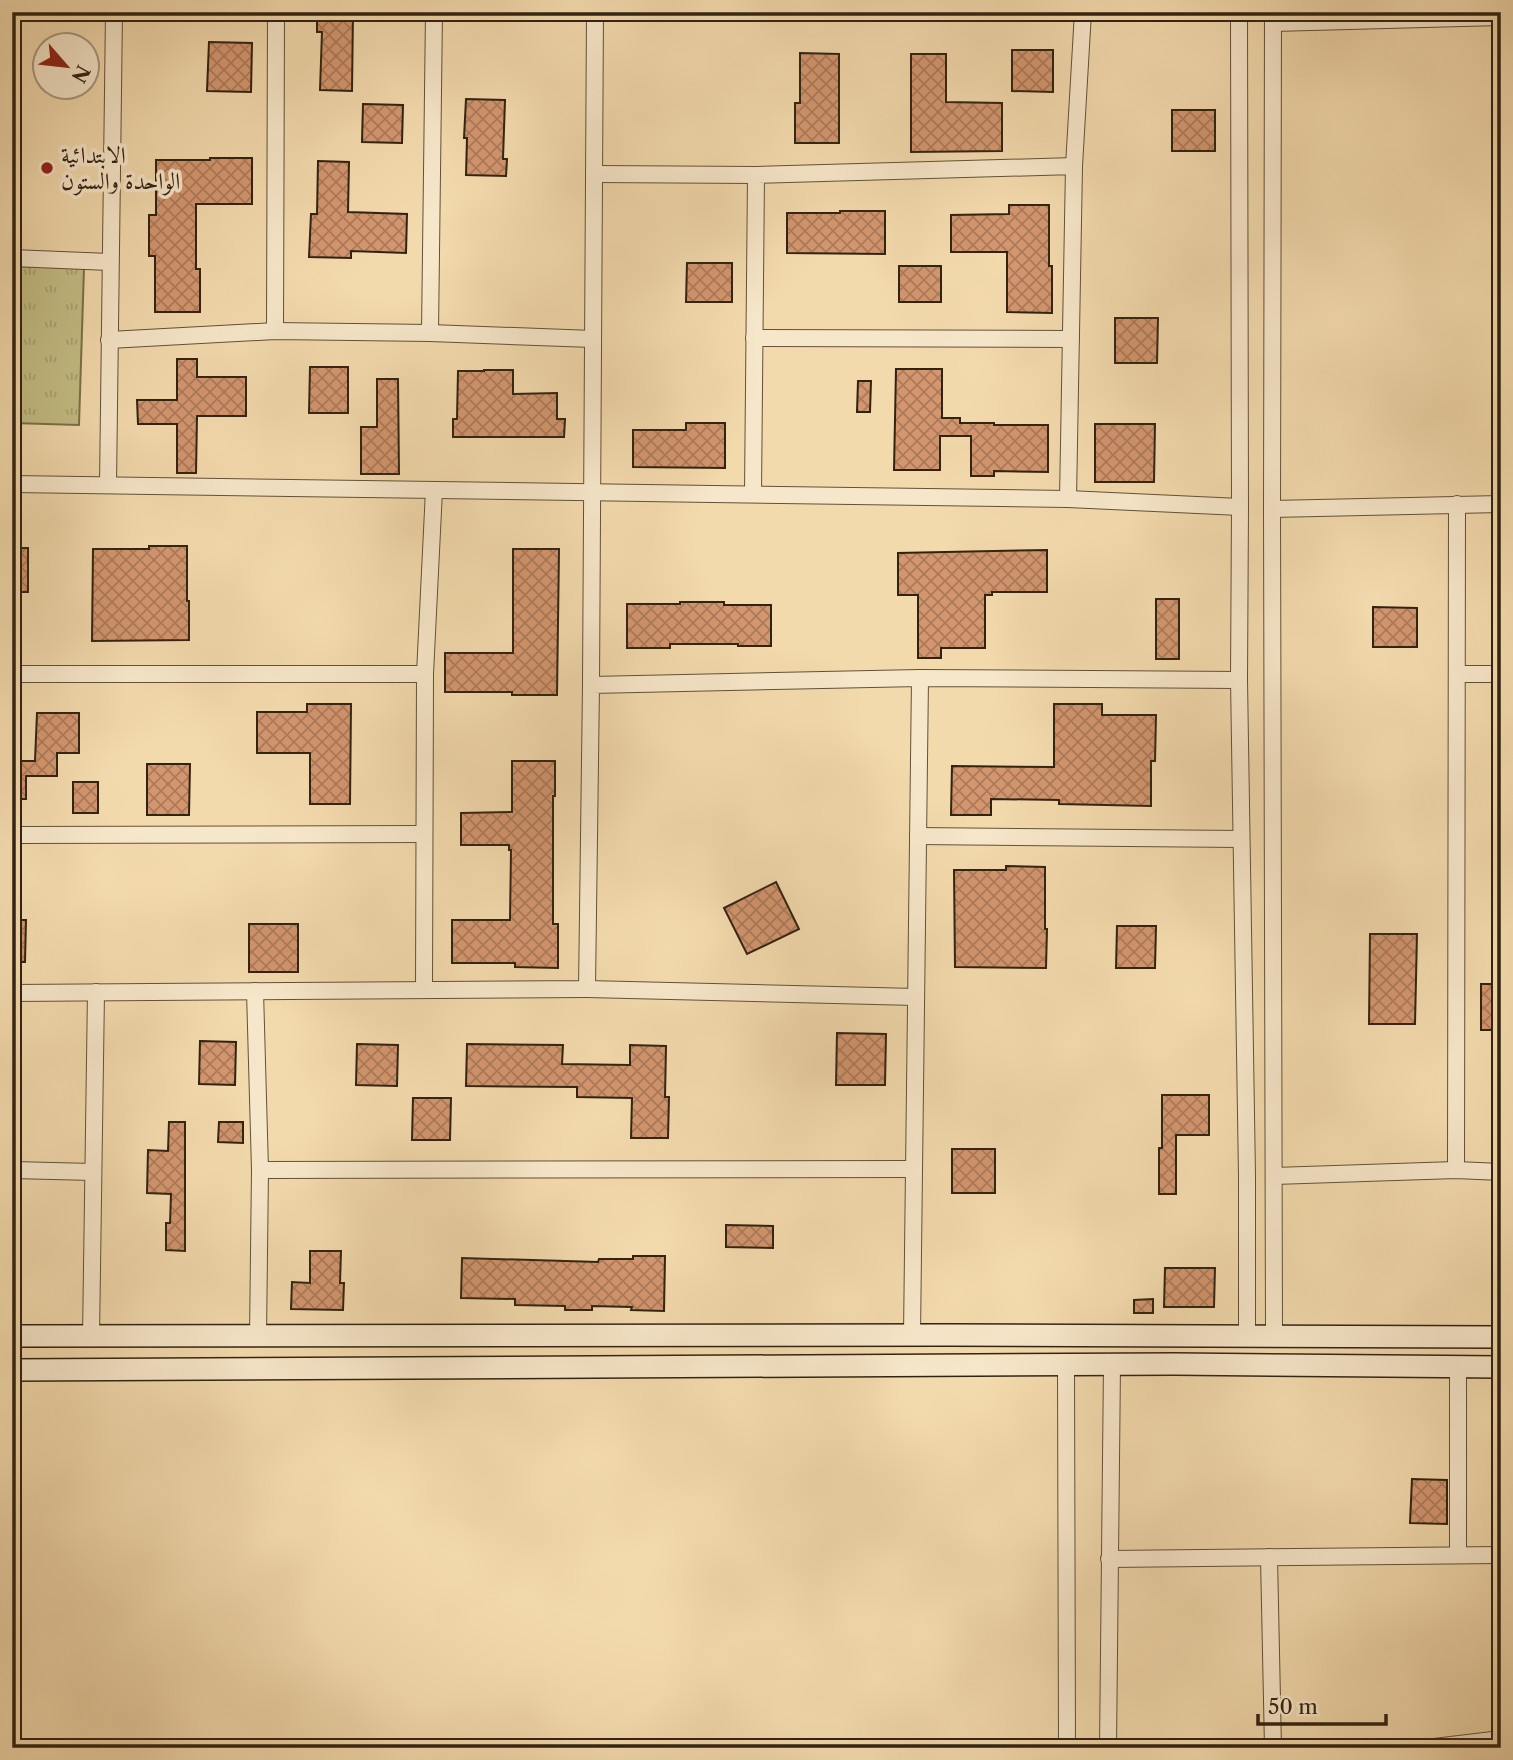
<svg xmlns="http://www.w3.org/2000/svg" width="1513" height="1760" viewBox="0 0 1513 1760" font-family="'Libre Caslon Text',Amiri,serif">
<style>
.park{fill:url(#park-tufts);stroke:#7a704a;stroke-width:2}
.building{fill:url(#building-cross-hatch);stroke:#312311;stroke-width:2}
.lines{fill:none;stroke-linecap:round;stroke-linejoin:round}
.street-casing{stroke:#625138;stroke-width:18}
.secondary-casing{stroke:#312311;stroke-width:24}
.street{stroke:#f7e7ca;stroke-width:16}
.secondary{stroke:#f7e7ca;stroke-width:21}
.poi-dot{fill:#8f2418;stroke:#f7e7ca;stroke-width:2.5}
.labels{text-anchor:middle;stroke-width:7;stroke-linejoin:round;paint-order:stroke}
.poi-label{font-size:23px;fill:#312311;stroke:#f7e7ca;text-anchor:start}
</style>
<defs>
<pattern id="park-tufts" width="24" height="20" patternUnits="userSpaceOnUse" patternTransform="scale(1.75)"><rect width="24" height="20" fill="#c3bd84"/><path d="M3 7l-1-3M5 7V3M7 7l1-3M15 17l-1-3M17 17v-4M19 17l1-3" fill="none" stroke="#a8a271"/></pattern>
<pattern id="building-cross-hatch" width="8" height="8" patternUnits="userSpaceOnUse" patternTransform="scale(1.75)"><rect width="8" height="8" fill="#d3966f"/><path d="M0 0l8 8M0 8l8-8" fill="none" stroke="#ac7a5a"/></pattern>
</defs>
<rect width="100%" height="100%" fill="#f3daad"/>
<filter id="stains"><feTurbulence type="fractalNoise" baseFrequency=".00286" numOctaves="4"/><feColorMatrix values="0 0 0 0 .2 0 0 0 0 .09 0 0 0 0 .02 0 0 0 .5 -.17"/></filter>
<radialGradient id="worn" r=".72"><stop offset=".6" stop-color="#630" stop-opacity="0"/><stop offset="1" stop-color="#630" stop-opacity=".3"/></radialGradient>
<path class="park" d="M12,266L84,268L79,425L12,423Z"/>
<g class="building">
<path d="M317,12H353L352,91L320,90L322,32H317Z"/>
<path d="M209,42L252,43L251,92L207,91Z"/>
<path d="M1012,50H1053V92L1012,91Z"/>
<path d="M800,53L839,54V143H795V103H800Z"/>
<path d="M911,54H946V102L1002,103V151L911,152Z"/>
<path d="M466,99L505,100L503,159H507L506,176L466,175L467,138H464Z"/>
<path d="M363,104L403,105L402,143L362,142Z"/>
<rect x="1172" y="110" width="43" height="41"/>
<path d="M210,158H252V204H196V269H200V312H155V256H149V215H156V160H210Z"/>
<path d="M318,161L349,162L348,212L407,214L406,253L351,251V258L309,257L311,214H317Z"/>
<path d="M1009,205H1049V266H1052V313L1007,312V252H951V215L1009,214Z"/>
<path d="M840,211H885V254L787,253V213H840Z"/>
<path d="M687,263H732V302H686Z"/>
<rect x="899" y="266" width="42" height="36"/>
<path d="M1115,318H1158L1157,363H1115Z"/>
<path d="M177,359H197V377H246V416H197L196,473H177V424H138L137,400H177Z"/>
<path d="M310,367H348V413H309Z"/>
<path d="M896,369H942V418H960V423H994V425H1048V472L994,471V476H971V436H940V470H894Z"/>
<path d="M484,370H513V394L557,393V419H565L564,437H453V419H457L458,371H484Z"/>
<path d="M377,379H398L399,474H361V427H377Z"/>
<path d="M858,381H871L870,412H857Z"/>
<path d="M686,423H725V468L633,467V430H686Z"/>
<path d="M1095,424H1155L1154,482H1095Z"/>
<path d="M149,546H187V601H189V640L92,641L93,549H149Z"/>
<rect x="12" y="548" width="16" height="44"/>
<path d="M513,549H559L557,695H512V692H445V653H513Z"/>
<path d="M1047,550V592H992V595H985V648H941V658H918V595H898V553Z"/>
<rect x="1156" y="599" width="23" height="60"/>
<path d="M680,602H724V605H771V646H738V644H670V648H627V604H680Z"/>
<path d="M1373,607L1417,608V647H1373Z"/>
<path d="M307,704H351L350,804H310V753H257V712H307Z"/>
<path d="M1054,704H1102V715H1156L1155,761H1151V806L1059,804V800L991,799V815H951L952,766L1054,767Z"/>
<path d="M37,713H79V753H57V776H26V799H12V761H35Z"/>
<path d="M512,761H555V796H553V924H558V968L515,967V963H452V920H510L511,850H509V845H461V813L512,812Z"/>
<path d="M147,764H190L189,815H147Z"/>
<rect x="73" y="782" width="25" height="31"/>
<path d="M1006,866L1045,867V929H1047L1046,968L955,967L954,870H1006Z"/>
<path d="M776,882L799,929L747,954L724,908Z"/>
<path d="M12,920H26L25,962H12Z"/>
<rect x="249" y="924" width="49" height="48"/>
<path d="M1117,926H1156L1155,968H1116Z"/>
<path d="M1370,934H1417L1415,1024H1369Z"/>
<rect x="1481" y="984" width="20" height="46"/>
<path d="M837,1033L886,1034L885,1085H836Z"/>
<path d="M200,1041L236,1042L235,1085L199,1084Z"/>
<path d="M357,1044L398,1045L397,1086L356,1085Z"/>
<path d="M467,1044L563,1045L562,1064L630,1065V1045L666,1046L665,1097H669L668,1138H631L632,1098L577,1097V1087L466,1086Z"/>
<path d="M1162,1095H1209V1135H1176V1194H1159V1148H1162Z"/>
<path d="M413,1098H451L450,1140H412Z"/>
<path d="M169,1122H185V1251L166,1250V1223H170L171,1194L147,1193L148,1150L168,1151Z"/>
<path d="M219,1122H243V1143L218,1142Z"/>
<rect x="952" y="1149" width="43" height="44"/>
<path d="M726,1225L773,1226V1248L726,1247Z"/>
<path d="M310,1251H341L340,1283H344L343,1310L291,1309L292,1282L310,1283Z"/>
<path d="M633,1256H665L664,1311L631,1310L632,1307L592,1306V1310H565V1306L515,1305V1299L461,1298L462,1258L598,1262L599,1259H633Z"/>
<path d="M1165,1268H1215L1214,1307H1164Z"/>
<path d="M1153,1299V1313H1134V1300Z"/>
<path d="M1412,1479L1447,1480V1524L1410,1523Z"/>
</g>
<g class="lines">
<g class="street-casing">
<g id="street">
<path d="M1239,12L1240,507L1239,680L1247,1176V1336"/>
<path d="M1273,12L1272,509L1274,1336"/>
<path d="M1273,23L1501,17"/>
<path d="M1074,166L1083,12"/>
<path d="M594,174L756,175"/>
<path d="M12,258L110,262"/>
<path d="M275,331L276,12"/>
<path d="M430,333L593,339"/>
<path d="M754,338L1071,339"/>
<path d="M109,340L275,331L430,333L434,12"/>
<path d="M12,484L1068,499L1240,507"/>
<path d="M108,485L114,12"/>
<path d="M753,494L756,175L1074,166L1068,499"/>
<path d="M1272,509L1501,504"/>
<path d="M12,674H425L434,490"/>
<path d="M1457,674H1501"/>
<path d="M591,685L595,12"/>
<path d="M12,835L424,834"/>
<path d="M918,836L1241,839"/>
<path d="M587,989L916,997"/>
<path d="M424,990L425,674"/>
<path d="M255,991L260,1170"/>
<path d="M12,993L587,989L591,685L920,678L1239,680"/>
<path d="M12,1170L93,1172"/>
<path d="M1456,1170L1457,504"/>
<path d="M1274,1176L1456,1170L1501,1172"/>
<path d="M912,1335L920,678"/>
<path d="M91,1337L96,992"/>
<path d="M258,1337L260,1170L914,1169"/>
<path d="M1066,1365L1067,1748"/>
<path d="M1458,1555V1366"/>
<path d="M1269,1557L1273,1748"/>
<path d="M1109,1559L1501,1555"/>
<path d="M1108,1748L1112,1364"/>
<path d="M1426,1748L1501,1739"/>
</g>
</g>
<g class="secondary-casing">
<g id="secondary">
<path d="M12,1336L948,1335L1501,1337"/>
<path d="M12,1370L1174,1364L1501,1367"/>
</g>
</g>
<use href="#street" class="street"/>
<use href="#secondary" class="secondary"/>
</g>
<circle class="poi-dot" cx="47" cy="168" r="7"/>
<g class="labels">
<g class="poi-label">
<text x="61" y="163">الابتدائية<tspan x="61" dy="26">الواحدة والستون</tspan></text>
</g>
</g>
<rect width="1513" height="1760" fill="none" stroke="#f3daad" stroke-width="42"/>
<rect x="14" y="14" width="1485" height="1732" fill="none" stroke="#312311" stroke-width="3.5"/>
<rect x="21" y="21" width="1471" height="1718" fill="none" stroke="#312311" stroke-width="2"/>
<g transform="translate(66 66) rotate(118)"><circle r="33" fill="#f7e7ca" stroke="#a89980" stroke-width="2"/>
<path d="M0-5L12 26L0 18L-12 26Z" fill="#8f2418"/>
<text y="-10" font-size="19" font-weight="bold" text-anchor="middle" fill="#312311">N</text>
</g>
<path d="M1258 1714v10h128v-10" fill="none" stroke="#312311" stroke-width="3.5"/>
<text x="1268" y="1714" font-size="21" fill="#312311" stroke="#f7e7ca" stroke-width="5" paint-order="stroke">50 m</text>
<rect width="100%" height="100%" filter="url(#stains)"/>
<rect width="100%" height="100%" fill="url(#worn)"/>
</svg>
